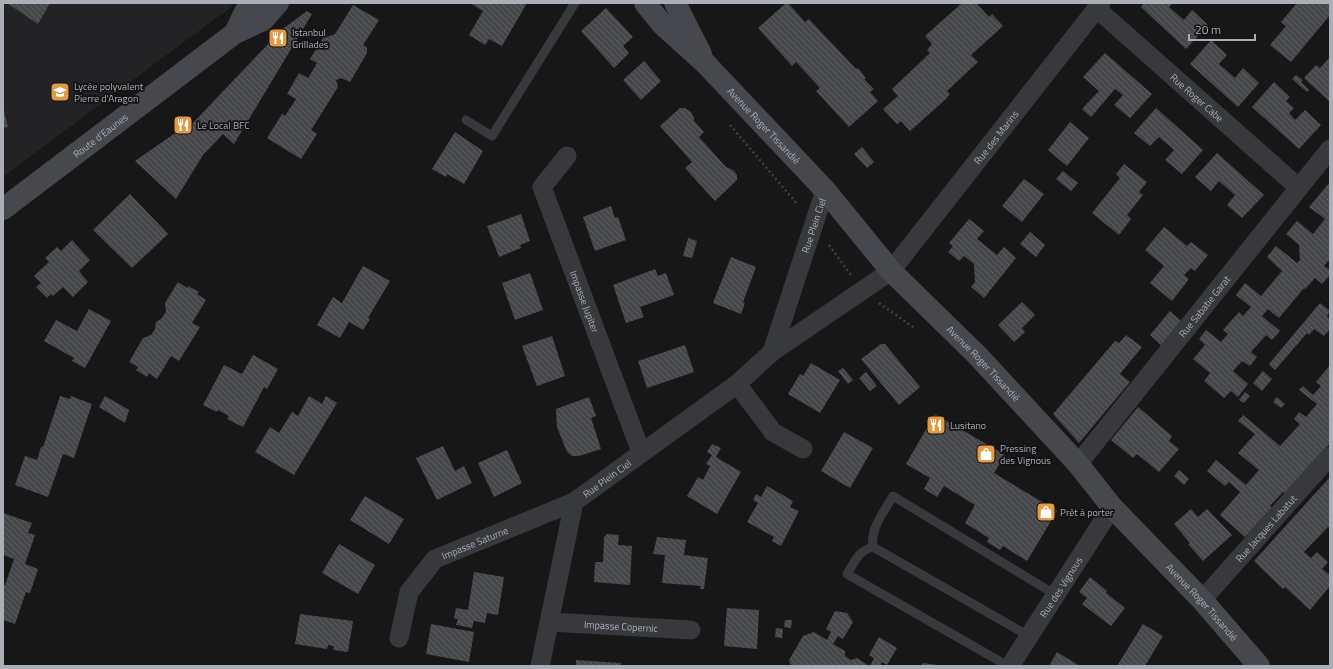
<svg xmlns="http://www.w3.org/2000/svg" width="1333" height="669" viewBox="0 0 1333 669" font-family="'Titillium Web',sans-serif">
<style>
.built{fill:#232325}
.building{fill:url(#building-back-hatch)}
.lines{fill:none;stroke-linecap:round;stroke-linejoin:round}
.path{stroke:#3e4044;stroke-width:2.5;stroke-dasharray:2 3;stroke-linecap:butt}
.service{stroke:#38393d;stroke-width:9}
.minor{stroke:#38393d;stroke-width:19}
.secondary{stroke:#46484d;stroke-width:22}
.labels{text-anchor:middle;stroke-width:3.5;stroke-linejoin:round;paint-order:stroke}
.poi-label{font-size:10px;fill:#aaafb7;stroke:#121213;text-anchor:start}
.street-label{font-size:10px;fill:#aaafb7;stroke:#121213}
</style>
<defs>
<pattern id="building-back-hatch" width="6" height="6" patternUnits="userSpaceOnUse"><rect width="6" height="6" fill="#46474b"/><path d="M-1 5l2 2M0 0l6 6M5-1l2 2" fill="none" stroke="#5e5f63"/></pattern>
</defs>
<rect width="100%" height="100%" fill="#171718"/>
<path class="built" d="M3,3H233L231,7L3,177Z"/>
<g class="building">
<path d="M7,3H50L38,24Z"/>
<path d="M470,3H527L502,46L489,39L485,45L469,35L483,11Z"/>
<path d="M786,3H788L805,22L809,19L856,69L858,68L866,78L864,79L874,89L870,92L878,101L849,127L816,91L820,88L796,62L792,66L758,28Z"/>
<path d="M962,3H976L989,17L992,14L1003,26L971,55L978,62L947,91L950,94L946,99L910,131L901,121L897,124L883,109L898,96L892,89L930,53L927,50L932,44L925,36Z"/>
<path d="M1144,3H1173L1169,7L1184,20L1192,10L1208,25L1186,49L1141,7Z"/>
<path d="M1297,3H1329L1330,4V15L1291,62L1270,45L1286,26L1281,22Z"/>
<path d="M353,5L379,20L363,45L367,48V53L350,82L341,78L336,80L338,87L311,130L317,134L301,159L267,138L282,114L285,116L296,99L287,94L299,73L308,78L317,63L310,59L326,33L327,37L335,34Z"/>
<path d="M606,8L633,37L623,46L629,53L614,68L581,31Z"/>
<path d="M307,11L312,14L234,144L223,134L203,155L176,199L135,161L178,131L176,129L185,120L191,125L271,41L269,39Z"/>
<path d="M1211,40L1227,55L1219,64L1235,78L1243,68L1259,83L1238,107L1190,64Z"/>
<path d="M1105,53L1152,94L1130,118L1114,105L1123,95L1115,89L1091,117L1082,109L1099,91L1083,77Z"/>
<path d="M1330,57V102L1304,78L1316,65L1320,68Z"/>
<path d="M644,61L661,81L641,100L623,80Z"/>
<path d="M1296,75L1303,80L1301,82L1309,90L1307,92L1292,79Z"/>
<path d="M1274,82L1290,97L1286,101L1294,108L1289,113L1295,120L1305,110L1321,125L1299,149L1252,107Z"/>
<path d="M3,107L8,127L3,128Z"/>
<path d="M680,108H685L691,112L694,118V121L704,132L699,137L726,167L733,170L737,175V180L715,201L685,168L692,162L660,126Z"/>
<path d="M1156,108L1203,150L1182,174L1165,160L1174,150L1159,137L1150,146L1134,133Z"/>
<path d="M1070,122L1089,138L1067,166L1048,150Z"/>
<path d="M455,132L483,151L464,184L447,174L446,177L432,169Z"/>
<path d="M862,147L874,162L867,168L854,154Z"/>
<path d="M1217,153L1264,195L1242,218L1227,205L1235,195L1219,181L1211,191L1195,177Z"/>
<path d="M1124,164L1147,182L1139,192L1143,195L1127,215L1131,219L1119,235L1092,213L1120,178L1116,174Z"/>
<path d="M1063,171L1078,183L1071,191L1056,179Z"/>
<path d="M1024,179L1044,194L1022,222L1002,206Z"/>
<path d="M1330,182V259L1324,266L1330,270V275L1322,284L1315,278L1305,289L1304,288L1279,318L1268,309L1262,316L1280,331L1272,340L1266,335L1251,352L1257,357L1250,366L1242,361L1233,371L1248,384L1238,397L1231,391L1224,398L1204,381L1210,373L1193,359L1205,345L1199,339L1206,330L1221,342L1228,334L1223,330L1239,312L1243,316L1251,307L1236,295L1245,283L1261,296L1282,271L1267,257L1276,246L1297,263L1300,260L1299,245L1286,234L1297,221L1313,234L1325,219L1309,207Z"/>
<path d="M130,194L168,234L132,268L93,230Z"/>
<path d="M611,206L615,218L618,217L626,240L595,251L583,217Z"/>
<path d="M521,214L530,241L520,245L521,248L499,257L487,226Z"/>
<path d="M969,219L984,231L977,239L997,255L1004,247L1016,258L984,298L971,287L975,282L974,264L964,256L959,261L948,252L953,246L949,243Z"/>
<path d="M1164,227L1187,246L1191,242L1208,255L1195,271L1191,268L1184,275L1189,279L1172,301L1150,283L1164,266L1145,250Z"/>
<path d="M1030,232L1045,245L1036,257L1020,244Z"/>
<path d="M688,238L697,241L692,258L683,256Z"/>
<path d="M72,240L90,260L79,271L88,282L73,297L63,287L53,296L51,294L47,298L36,287L41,283L34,276L49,262L45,258L57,247L61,251Z"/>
<path d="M731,257L756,267L743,302L745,303L741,314L713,303Z"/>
<path d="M363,266L390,281L368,318L370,319L363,330L349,322L340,338L317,325L333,297L342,303Z"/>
<path d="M655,269L658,276L666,273L674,295L640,307L644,317L626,323L613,285Z"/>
<path d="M530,273L543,310L515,320L502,283Z"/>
<path d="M178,282L187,288L188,286L199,292L197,294L206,300L192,323L200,327L179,361L171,356L157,379L149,373L147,377L136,370L138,367L129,362L143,338L151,335L155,329L156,322L161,319L166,312L165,303Z"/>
<path d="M1022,302L1035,315L1022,328L1025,332L1014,342L998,325Z"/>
<path d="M1320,303L1330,311L1327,316L1330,319V329L1324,336L1314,329L1309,335L1307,333L1275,370L1269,364Z"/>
<path d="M89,309L111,321L85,368L72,361L74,358L44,341L56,320L77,331Z"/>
<path d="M1170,311L1181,321L1161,345L1150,335Z"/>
<path d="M1126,335L1142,347L1120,374L1130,382L1079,443L1053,414L1115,341L1119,343Z"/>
<path d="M552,336L565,376L537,386L522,346Z"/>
<path d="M881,344H885L920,387L899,405L861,359Z"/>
<path d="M685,345L694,372L647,388L638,361Z"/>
<path d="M253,355L278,369L267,389L264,387L243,427L227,419L229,416L218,410L217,412L203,405L224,365L242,374Z"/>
<path d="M811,363L840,380L820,413L788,394L800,374L803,376Z"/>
<path d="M1330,365V443L1285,493L1283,492L1270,506L1272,507L1245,537L1220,515L1240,492L1229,482L1225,486L1207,471L1216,460L1246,485L1259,470L1238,453L1255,434L1238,421L1243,415L1280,446L1300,424L1294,419L1299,412L1306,417L1317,404L1299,390L1303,386L1313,395L1321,386L1316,382Z"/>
<path d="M843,368L853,380L848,384L838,371Z"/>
<path d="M1263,371L1272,379L1262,391L1253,383Z"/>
<path d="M866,372L877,386L870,391L859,378Z"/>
<path d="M1245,392L1250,396L1244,403L1239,400Z"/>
<path d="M60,396L70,399L71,396L92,404L74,458L63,454L48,497L15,485L25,456L37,460L41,447H43Z"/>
<path d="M105,396L129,410L125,423L99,407Z"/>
<path d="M309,396L322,404L326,396L337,403L294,475L255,452L270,427L279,433L292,412L298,416Z"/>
<path d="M589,397L596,416L591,418L601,449L579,456H572L567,452L557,427L556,409Z"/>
<path d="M1277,397L1285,404L1281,408L1273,402Z"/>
<path d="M1138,407L1172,436L1169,441L1179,449L1159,472L1137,454L1133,458L1111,440Z"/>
<path d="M935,414L1005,455L994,473L1057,511L1027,561L1003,546L1000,550L987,542L989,538L965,523L975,505L944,486L937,497L924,489L930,478L906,464Z"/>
<path d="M844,432L873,448L850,488L821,471Z"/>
<path d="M712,444L721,448L716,457L741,472L717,514L687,496L698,477L703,480L710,466L706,464L712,455L707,452Z"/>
<path d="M443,446L455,471L464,466L472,483L437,500L416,458Z"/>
<path d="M507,450L522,483L494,497L478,463Z"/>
<path d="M1179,470L1189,479L1184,485L1174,476Z"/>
<path d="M1330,477V528L1328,527L1304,552L1311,558L1317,552L1328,562L1322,569L1330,575V586L1310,610L1285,587L1283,589L1254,561Z"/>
<path d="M767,486L793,501L790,507L799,511L781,546L772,541L774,537L747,522L758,503L753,500L756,494L761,497Z"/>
<path d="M365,496L404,519L389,544L350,520Z"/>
<path d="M1191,509L1198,517L1207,509L1232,535L1203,561L1188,544L1190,543L1174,524Z"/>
<path d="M3,513L32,523L28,533L35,535L25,564L38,569L30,593L26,592L15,624L3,620V584L5,585L14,559L3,555Z"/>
<path d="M607,534L619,535L618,545L632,546L630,585L594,582L595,562H603L604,537Z"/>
<path d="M657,537L686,540L684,555L708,558L704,589H700L701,586L662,583L665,555L653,554Z"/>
<path d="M339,544L375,565L358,594L322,573Z"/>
<path d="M474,572L504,577L498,615L487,613L485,623L474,621L472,628L456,625L458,619L454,618L456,608L468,610Z"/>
<path d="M1090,577L1107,591L1106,593L1125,608L1111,626L1082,604L1087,598L1079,592Z"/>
<path d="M727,608L759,610L757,649L724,646Z"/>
<path d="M835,611L847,613L853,622L843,639L838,636L833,644L845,651V656L851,660L857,658L869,666H794L790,664L789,660L803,636L814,632L827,640L831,632L826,629Z"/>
<path d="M300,614L353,621L348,652L333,650L334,646L328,645L327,649L295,644Z"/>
<path d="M785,620H792L791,628L784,627Z"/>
<path d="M431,624L474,632L469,662L426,654Z"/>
<path d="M1143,624L1163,636L1145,666H1117Z"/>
<path d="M776,628L783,629L782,638L775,637Z"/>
<path d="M879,637L897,648L887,665L882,662L880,666H870L874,658L869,655Z"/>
<path d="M1057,652L1080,666H1049Z"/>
<path d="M576,660L621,663V666H576Z"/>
<path d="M923,663L937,665V666H921Z"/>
</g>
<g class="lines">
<g class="path">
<path d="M730,125L798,205"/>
<path d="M829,245L851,275"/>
<path d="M879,303L916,329"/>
</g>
<g class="service">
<path d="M466,120L492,136L575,3"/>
<path d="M873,547C858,551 855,561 847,574L1008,666"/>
<path d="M1029,636L873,547C870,528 884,512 893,496L1056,595"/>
</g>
<g class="minor">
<path id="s1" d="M1096,8L1298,187"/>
<path id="s2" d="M567,156L542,187L641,452"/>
<path id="s3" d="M772,352L825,190"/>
<path d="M737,384L773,432L803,449"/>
<path id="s4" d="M1078,464L1330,149"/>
<path id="s5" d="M1202,600L1330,456"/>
<path id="s6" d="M550,622L691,630"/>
<path id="s7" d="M399,638L409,592L435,559L574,502"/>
<path id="s8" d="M540,666L574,502L737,384L772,352L891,271L1101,3"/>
<path id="s9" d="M1010,666L1112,507"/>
</g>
<g class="secondary">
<path id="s10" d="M645,3L662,24L705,63L825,190L891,271L977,355L1078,464L1112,507L1202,600L1259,666"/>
<path d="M675,3L701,54"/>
<path d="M235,33L245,12L252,3"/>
<path id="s11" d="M3,209L235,33L263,20L278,3"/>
</g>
</g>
<defs>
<g id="restaurant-square" transform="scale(1)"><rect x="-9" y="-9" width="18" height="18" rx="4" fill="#e29a44" stroke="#121213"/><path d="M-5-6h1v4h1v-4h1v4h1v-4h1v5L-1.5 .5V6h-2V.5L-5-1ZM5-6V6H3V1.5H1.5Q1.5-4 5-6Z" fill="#fff"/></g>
<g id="school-square" transform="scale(1)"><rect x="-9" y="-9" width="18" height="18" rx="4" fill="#e29a44" stroke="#121213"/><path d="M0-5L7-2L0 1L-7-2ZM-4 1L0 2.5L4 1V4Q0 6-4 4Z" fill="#fff"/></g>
<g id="shop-square" transform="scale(1)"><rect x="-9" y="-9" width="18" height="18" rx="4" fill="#e29a44" stroke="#121213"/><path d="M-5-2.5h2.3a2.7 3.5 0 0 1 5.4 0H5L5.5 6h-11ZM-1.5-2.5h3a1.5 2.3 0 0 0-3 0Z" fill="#fff"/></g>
</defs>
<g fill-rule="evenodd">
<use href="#restaurant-square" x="278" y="38"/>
<use href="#school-square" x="60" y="92"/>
<use href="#restaurant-square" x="183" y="125"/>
<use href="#restaurant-square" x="936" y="425"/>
<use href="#shop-square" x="986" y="454"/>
<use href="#shop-square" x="1046" y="512"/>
</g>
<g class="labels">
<g class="poi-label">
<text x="292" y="36">Istanbul<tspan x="292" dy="12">Grillades</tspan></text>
<text x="74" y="90">Lycée polyvalent<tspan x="74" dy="12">Pierre d'Aragon</tspan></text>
<text x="197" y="129">Le Local BFC</text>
<text x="950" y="429">Lusitano</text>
<text x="1000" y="452">Pressing<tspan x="1000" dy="12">des Vignous</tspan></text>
<text x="1060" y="516">Prêt à porter</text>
</g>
<g class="street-label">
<text dy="4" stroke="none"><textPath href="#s1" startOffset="135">Rue Roger Cabe</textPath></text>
<text dy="4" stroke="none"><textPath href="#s10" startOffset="171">Avenue Roger Tissandié</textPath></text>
<text dy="4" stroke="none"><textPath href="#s11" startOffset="122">Route d'Eaunes</textPath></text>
<text dy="4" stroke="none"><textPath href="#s8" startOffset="730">Rue des Marins</textPath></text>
<text dy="4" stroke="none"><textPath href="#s3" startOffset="133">Rue Plein Ciel</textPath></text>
<text dy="4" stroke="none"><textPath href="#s2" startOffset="162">Impasse Jupiter</textPath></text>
<text dy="4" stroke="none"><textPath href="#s4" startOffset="202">Rue Sabatie Garat</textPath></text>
<text dy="4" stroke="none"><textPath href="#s10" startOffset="495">Avenue Roger Tissandié</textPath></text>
<text dy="4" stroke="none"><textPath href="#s8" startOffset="208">Rue Plein Ciel</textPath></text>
<text dy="4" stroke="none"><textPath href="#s5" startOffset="96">Rue Jacques Labatut</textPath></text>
<text dy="4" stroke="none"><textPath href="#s7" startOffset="132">Impasse Saturne</textPath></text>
<text dy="4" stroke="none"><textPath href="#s9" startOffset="94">Rue des Vignous</textPath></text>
<text dy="4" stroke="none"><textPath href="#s10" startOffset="819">Avenue Roger Tissandié</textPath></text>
<text dy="4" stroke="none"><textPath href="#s6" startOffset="71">Impasse Copernic</textPath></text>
</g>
</g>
<rect width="1333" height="669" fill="none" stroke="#aaafb7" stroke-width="8"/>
<path d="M1189 34v6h66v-6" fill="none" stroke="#aaafb7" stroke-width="2"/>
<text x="1195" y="34" font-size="12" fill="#aaafb7" stroke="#121213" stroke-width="3" paint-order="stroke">20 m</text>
</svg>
